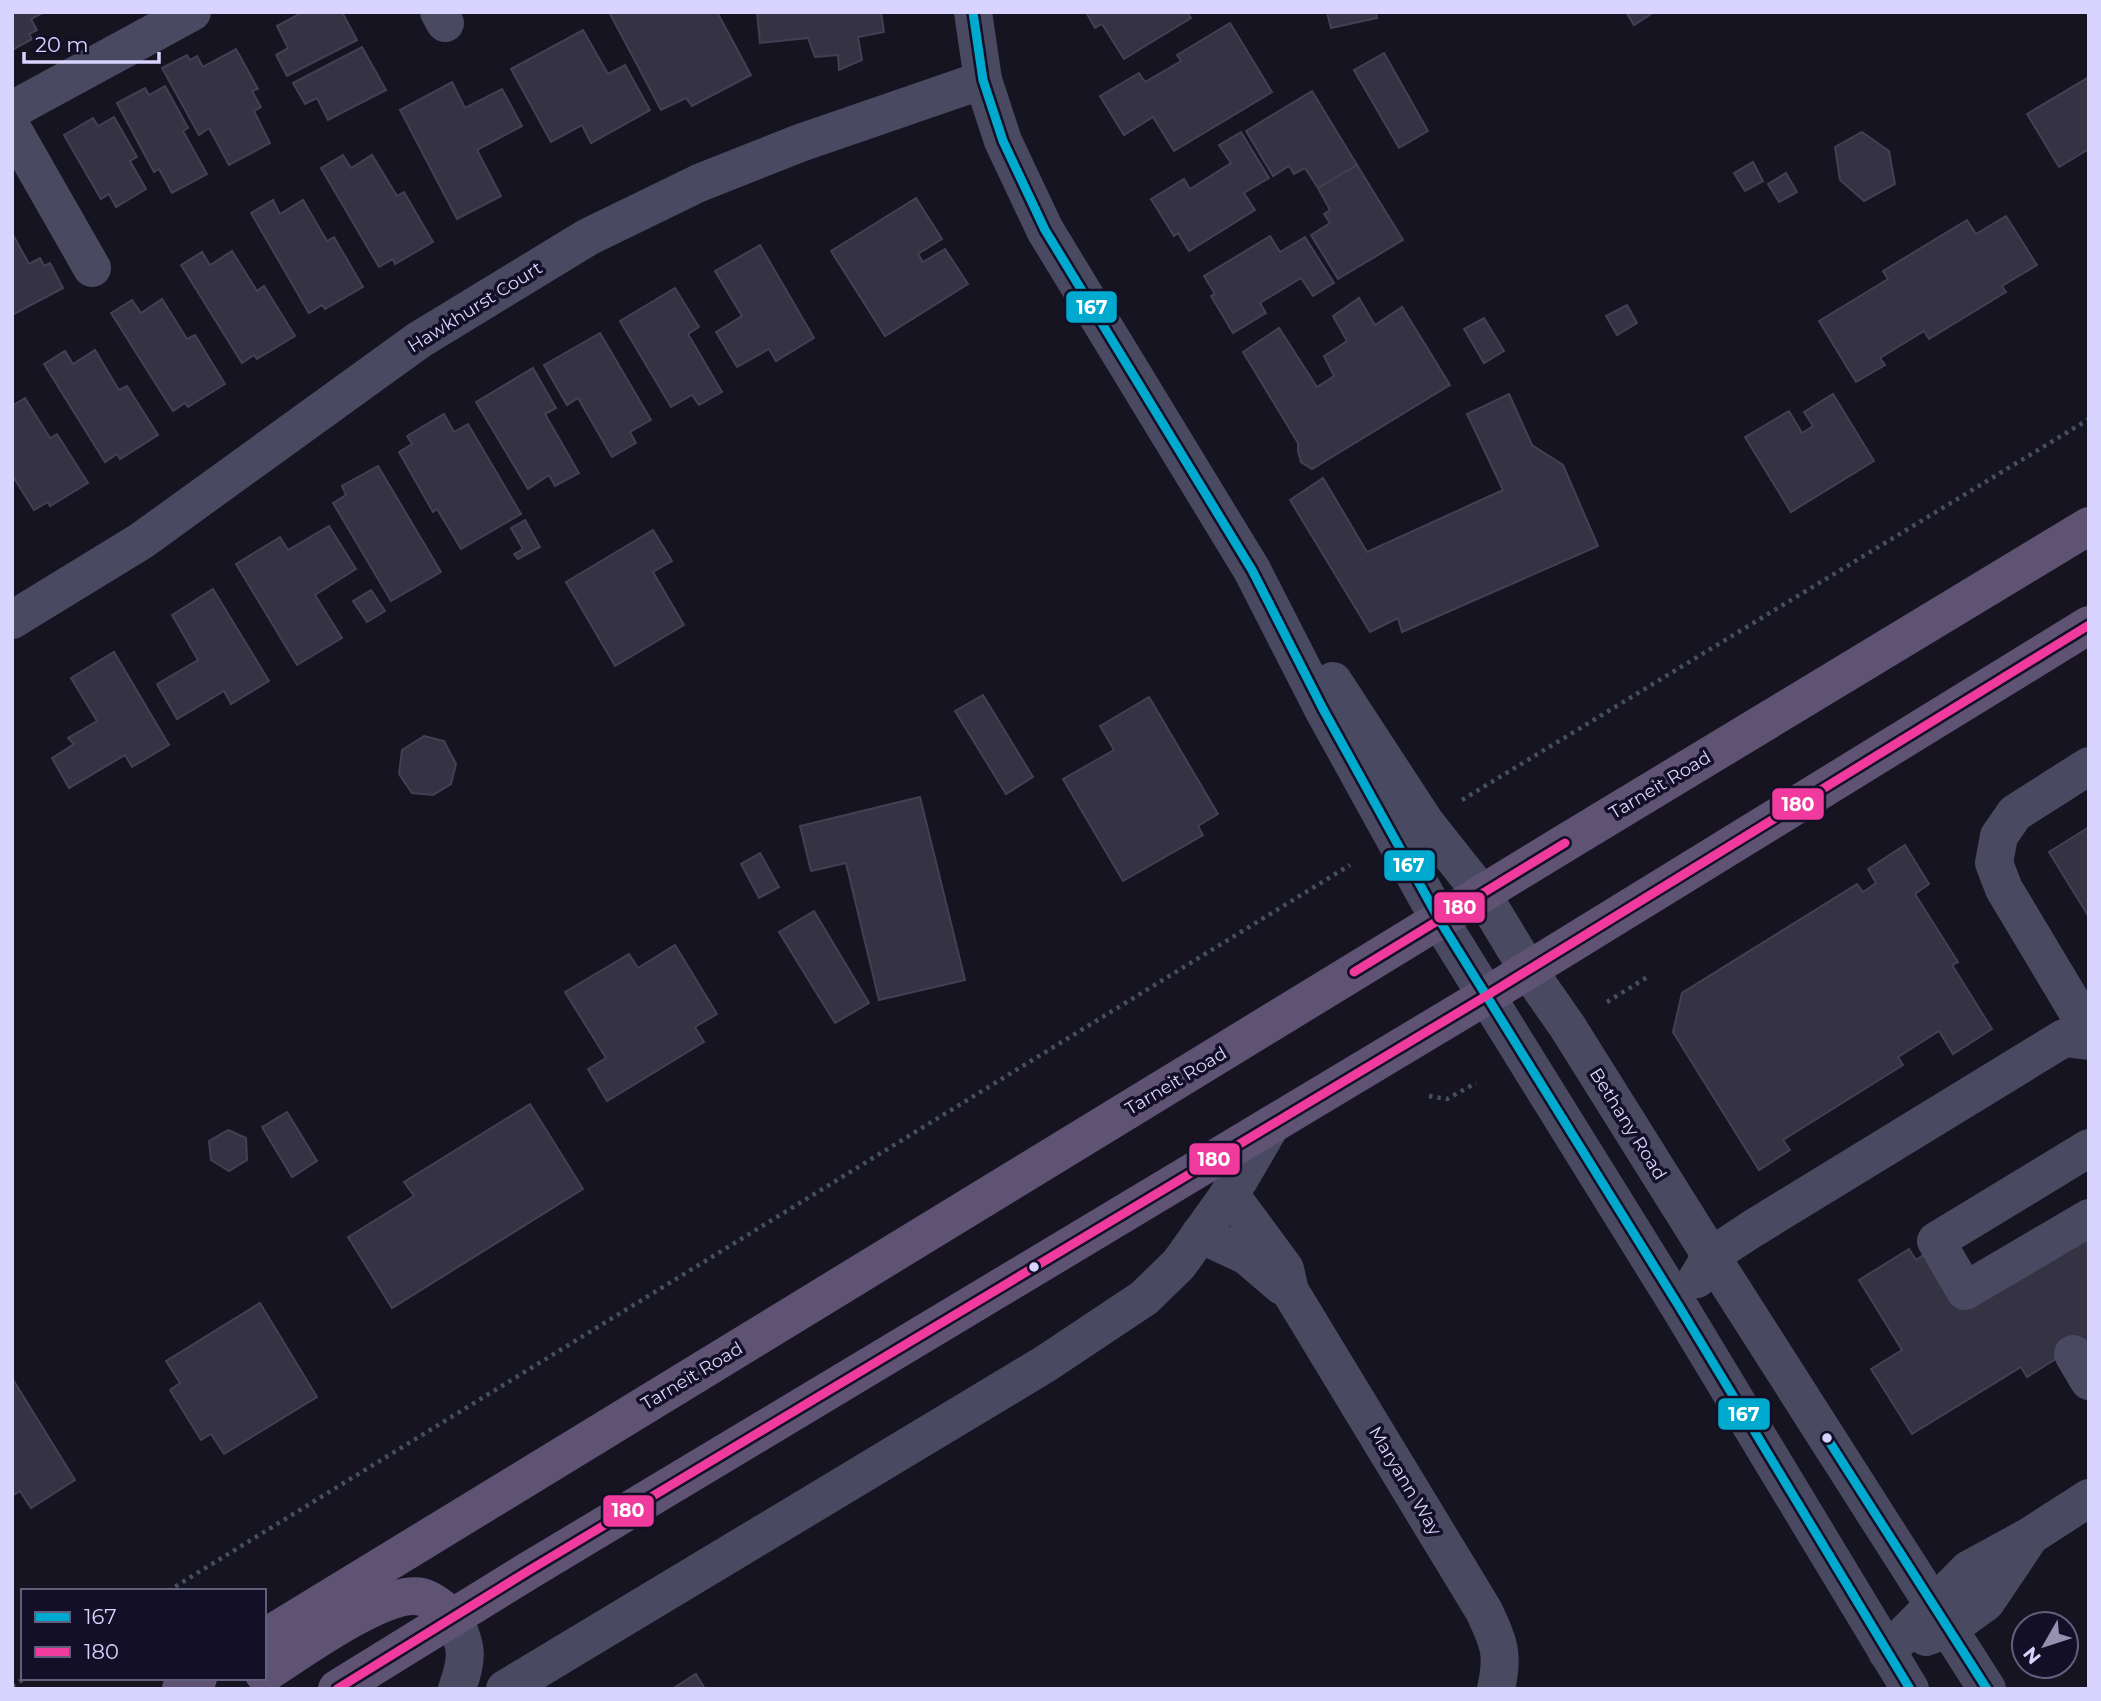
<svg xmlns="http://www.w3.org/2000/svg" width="2101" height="1701" viewBox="0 0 2101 1701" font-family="Montserrat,sans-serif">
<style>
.building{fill:#343243;stroke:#433f54;stroke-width:2}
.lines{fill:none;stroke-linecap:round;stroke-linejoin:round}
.path{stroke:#44505f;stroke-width:4.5;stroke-dasharray:3.5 5;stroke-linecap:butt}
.minor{stroke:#4a4962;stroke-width:38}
.major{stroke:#5e5373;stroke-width:38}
.bus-1-casing{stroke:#130f26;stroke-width:14}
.bus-2-casing{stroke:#130f26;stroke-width:14}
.bus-1{stroke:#00a9ce;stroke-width:9}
.bus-2{stroke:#f13a9d;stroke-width:9}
.bus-dot{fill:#d9d4ff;stroke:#130f26;stroke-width:2.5}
.labels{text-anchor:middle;stroke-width:7;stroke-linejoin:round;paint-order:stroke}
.street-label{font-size:18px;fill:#d9d4ff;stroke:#130f26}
.line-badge{stroke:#130f26;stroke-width:2.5}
.badge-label{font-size:19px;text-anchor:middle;font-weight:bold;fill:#fff}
</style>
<rect width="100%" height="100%" fill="#161421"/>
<g class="building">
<path d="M12,12H44L31,19L37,30L29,34L32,39L12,50Z"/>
<path d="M303,12H342L357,40L287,76L276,55L288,48L277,26Z"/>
<path d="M609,12H717L751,75L692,106L686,98L661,110Z"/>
<path d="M757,12H881L884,32L858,37L862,60L839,70L838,55L815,57L808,38L760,43Z"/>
<path d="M1086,12H1187L1191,18L1124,59L1102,24L1095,28Z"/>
<path d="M1327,12H1376L1377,18L1331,28Z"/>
<path d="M1626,12H1654L1634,25Z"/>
<path d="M1230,23L1272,92L1174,151L1153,117L1124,135L1100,96L1139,73L1145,82L1181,61L1177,55Z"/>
<path d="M583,30L608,74L625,65L650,110L591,143L582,125L551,142L511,69Z"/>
<path d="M362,47L386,90L328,120L317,98L305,104L293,83Z"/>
<path d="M236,49L258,89L252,91L261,107L254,111L270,143L229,165L209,128L199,135L162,68L187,55L190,60L197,56L203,67Z"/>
<path d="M1384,53L1428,131L1399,148L1354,70Z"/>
<path d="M2089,77V149L2059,167L2027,114Z"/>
<path d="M452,82L465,108L502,89L522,126L477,150L501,196L457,219L400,110Z"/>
<path d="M165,86L188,128L183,131L207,174L172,193L159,169L154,172L117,103L145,88L149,95Z"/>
<path d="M1312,91L1357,165L1318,188L1305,168L1294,174L1289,166L1273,176L1246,131Z"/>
<path d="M114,117L137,157L130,161L146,189L116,207L109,194L101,199L64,135L93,118L98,126Z"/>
<path d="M1241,132L1269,178L1244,193L1255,210L1189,251L1178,233L1174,236L1151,199L1184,179L1190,189L1231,163L1219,145Z"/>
<path d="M1862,132L1889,151L1895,184L1864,201L1840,180L1835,147Z"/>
<path d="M343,155L351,168L372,155L397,196L404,192L433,242L395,264L393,259L379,267L321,168Z"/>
<path d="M1753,162L1763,181L1745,191L1734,173Z"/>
<path d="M1357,165L1403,240L1338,279L1311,235L1330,223L1324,214L1330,210L1318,188Z"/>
<path d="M1786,173L1797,192L1779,202L1768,184Z"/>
<path d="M916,198L942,239L918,254L923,262L945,249L968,284L885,336L831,251Z"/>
<path d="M273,200L280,214L303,200L327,241L334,237L363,287L325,309L322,305L309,313L251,213Z"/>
<path d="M2006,216L2037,265L2002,286L2006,292L1929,339L1924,331L1880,358L1885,365L1856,382L1819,321L1888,279L1883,271L1967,220L1976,234Z"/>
<path d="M12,233L29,264L40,258L44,266L50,263L63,288L12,315Z"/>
<path d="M1270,236L1280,252L1305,237L1334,283L1313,296L1301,278L1260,303L1266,313L1233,333L1211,296L1215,294L1204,276Z"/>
<path d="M760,245L814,338L776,361L769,349L737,367L716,332L742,316L715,271Z"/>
<path d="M232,251L257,291L264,286L295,336L257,359L254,355L242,363L181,265L202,252L210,265Z"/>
<path d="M675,288L699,327L688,334L722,392L699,405L692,395L671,407L620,321Z"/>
<path d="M1359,298L1375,325L1402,307L1450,385L1312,469L1301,462L1298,451V443L1243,352L1279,328L1317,387L1334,376L1324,356L1347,341L1333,316Z"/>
<path d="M162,299L187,339L195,335L225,384L188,407L185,403L173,411L111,313L132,300L141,313Z"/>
<path d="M1627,305L1637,323L1617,335L1606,316Z"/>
<path d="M1484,318L1504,351L1484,363L1464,329Z"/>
<path d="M600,333L651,420L630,432L636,443L612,457L578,398L567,405L544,365Z"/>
<path d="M95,350L119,390L127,386L158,435L120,459L117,454L105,462L44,364L65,351L73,364Z"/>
<path d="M533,368L556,408L545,414L579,473L555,486L549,475L528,489L476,402Z"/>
<path d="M1509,394L1532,445L1563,465L1598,546L1402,632L1398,618L1370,632L1290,500L1323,478L1367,552L1503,490L1467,414Z"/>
<path d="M1833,394L1874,461L1791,512L1745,437L1789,411L1802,433L1813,426L1804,412Z"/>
<path d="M25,398L50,438L57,434L88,483L50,506L48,502L34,510L12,475V406Z"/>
<path d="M444,414L454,432L468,424L521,514L461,549L437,509L433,512L399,452L412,444L407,436Z"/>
<path d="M378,466L441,572L391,601L333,503L346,495L342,486Z"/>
<path d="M525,520L540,547L518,559L514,554L523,549L511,528Z"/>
<path d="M329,526L356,569L315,595L342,638L297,665L236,564L280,537L288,550Z"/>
<path d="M653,530L672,561L653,572L684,625L615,666L566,582Z"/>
<path d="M213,589L269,681L231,704L224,691L177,719L157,684L198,660L172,615Z"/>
<path d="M371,590L385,611L367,622L353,601Z"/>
<path d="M114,652L169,745L132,767L125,755L69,788L52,758L74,744L68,738L97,721L71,678Z"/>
<path d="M983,695L1033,777L1006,794L955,711Z"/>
<path d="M1149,697L1218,814L1198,826L1203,835L1123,881L1063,779L1114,750L1100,726Z"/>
<path d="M424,736L444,741L456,764L451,784L433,795L412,793L399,774L402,750Z"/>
<path d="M920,797L965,980L879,1000L846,863L811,871L800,826Z"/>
<path d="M2089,827V917L2049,852Z"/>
<path d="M1905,845L1929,884L1915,894L1958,962L1952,965L1992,1029L1953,1054L1939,1031L1898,1057L1903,1065L1783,1140L1790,1150L1759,1170L1673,1032L1682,993L1857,884L1863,892L1876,883L1868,869Z"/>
<path d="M760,853L779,887L759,898L741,864Z"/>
<path d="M814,911L869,1003L835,1023L779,932Z"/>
<path d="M675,945L717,1014L695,1027L704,1042L607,1101L588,1069L606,1058L565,992L629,954L638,968Z"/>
<path d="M530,1104L583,1189L392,1308L348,1237L414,1196L404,1182Z"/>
<path d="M287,1112L317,1161L292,1177L262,1127Z"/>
<path d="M228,1130L246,1138L247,1160L229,1171L211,1160L209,1141Z"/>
<path d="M2087,1231L2089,1338L2027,1377L2021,1367L1912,1434L1871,1369L1902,1350L1859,1280L1909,1249L1916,1260L1925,1254L1960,1310Z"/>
<path d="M260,1303L317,1397L224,1454L211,1434L201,1440L170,1390L180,1383L166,1361Z"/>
<path d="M12,1378L75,1480L31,1508L20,1491L12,1496Z"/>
<path d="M696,1674L705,1689H672Z"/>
</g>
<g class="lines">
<g class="path">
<path d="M1462,800L2089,419"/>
<path d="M1607,1002L1649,976"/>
<path d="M1429,1096L1447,1099L1476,1083"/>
<path d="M168,1591L1350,865"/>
<path d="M12,1686L25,1678"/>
</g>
<g class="minor">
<path d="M439,12L445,23"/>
<path d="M973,12L983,80L1003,141L1045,230L1252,570L1323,709L1440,921L1680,1308L1910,1689"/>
<path d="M12,110L192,12"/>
<path d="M12,128L92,268"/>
<path d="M12,620L141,541L419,340L588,237L699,183L800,143L983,80"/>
<path d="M1333,681L1425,822L1482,894L1528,970L1567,1026L1711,1256L1987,1689"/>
<path d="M2089,766L2015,813L1999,836L1994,863L2004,889L2089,1031"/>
<path d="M2089,1148L1936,1241L1965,1291L2089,1218"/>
<path d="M1229,1193L1285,1269L1290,1291L1484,1611C1499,1643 1504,1654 1496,1689"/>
<path d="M1200,1234L1247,1256L1282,1286"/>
<path d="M1697,1279L1711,1256L1752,1229L2064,1038L2089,1041"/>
<path d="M2073,1354L2089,1381"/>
<path d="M453,1618C468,1647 468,1658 457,1689"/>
<path d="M1926,1637L1950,1628L1986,1602L2027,1541"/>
<path d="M1887,1652L1968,1570L2030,1536L2089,1498"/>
<path d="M505,1689L1045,1364L1144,1298L1179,1264L1239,1180L1271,1125"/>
</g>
<g class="major">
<path d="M264,1638L1565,843L2089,526"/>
<path d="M264,1674C298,1653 385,1588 422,1597C433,1600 444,1610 453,1618"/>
<path d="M181,1689L198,1678"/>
<path d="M337,1689L528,1571L1486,996L2089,625"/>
</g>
<g class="bus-1-casing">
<g id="bus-1">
<path d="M973,12L983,80L1003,141L1045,230L1252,570L1323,709L1440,921L1680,1308L1910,1689"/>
<path d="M1827,1438L1987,1689"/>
</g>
</g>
<g class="bus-2-casing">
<g id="bus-2">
<path d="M1354,972L1565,843"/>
<path d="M337,1689L528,1571L1486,996L2089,625"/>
</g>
</g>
<use href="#bus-1" class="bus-1"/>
<use href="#bus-2" class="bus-2"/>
</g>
<g class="bus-dot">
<circle cx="1034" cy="1267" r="6"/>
<circle cx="1827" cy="1438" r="6"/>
</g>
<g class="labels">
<g class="street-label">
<text transform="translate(475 307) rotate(-32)" y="6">Hawkhurst Court</text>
<text transform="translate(1660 785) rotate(-31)" y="6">Tarneit Road</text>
<text transform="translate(1176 1081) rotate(-31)" y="6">Tarneit Road</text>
<text transform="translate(1628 1124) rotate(58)" y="6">Bethany Road</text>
<text transform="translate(692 1376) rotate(-31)" y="6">Tarneit Road</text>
<text transform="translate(1405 1481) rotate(59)" y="6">Maryann Way</text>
</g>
</g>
<g class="line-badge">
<rect x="1065" y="290" width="53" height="34" rx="7" fill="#00a9ce"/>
<rect x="1771" y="787" width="54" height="34" rx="7" fill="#f13a9d"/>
<rect x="1383" y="849" width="53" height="33" rx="7" fill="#00a9ce"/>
<rect x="1433" y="891" width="53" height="33" rx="7" fill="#f13a9d"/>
<rect x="1188" y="1142" width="53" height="34" rx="7" fill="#f13a9d"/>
<rect x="1717" y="1397" width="54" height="34" rx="7" fill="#00a9ce"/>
<rect x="602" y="1494" width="53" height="34" rx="7" fill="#f13a9d"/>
</g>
<g class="badge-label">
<text x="1092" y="314">167</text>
<text x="1798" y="811">180</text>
<text x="1409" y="872">167</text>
<text x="1460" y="914">180</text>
<text x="1214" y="1166">180</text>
<text x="1744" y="1421">167</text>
<text x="628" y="1517">180</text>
</g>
<rect width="2101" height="1701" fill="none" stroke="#d9d4ff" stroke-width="28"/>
<rect x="21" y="1589" width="245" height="91" fill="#130f26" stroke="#625e7d" stroke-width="2"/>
<rect x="35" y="1612" width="35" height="10" fill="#00a9ce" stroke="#625e7d" stroke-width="2"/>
<text x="84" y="1624" font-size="21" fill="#d9d4ff">167</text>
<rect x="35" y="1647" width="35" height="10" fill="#f13a9d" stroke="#625e7d" stroke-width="2"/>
<text x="84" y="1659" font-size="21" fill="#d9d4ff">180</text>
<g transform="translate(2045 1645) rotate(231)"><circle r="33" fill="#130f26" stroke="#625e7d" stroke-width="2"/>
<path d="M0-5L12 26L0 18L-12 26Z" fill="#9591b1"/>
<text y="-10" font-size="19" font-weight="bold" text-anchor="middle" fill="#d9d4ff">N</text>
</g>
<path d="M24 52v10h135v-10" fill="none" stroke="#d9d4ff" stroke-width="3.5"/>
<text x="35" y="52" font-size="21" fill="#d9d4ff" stroke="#130f26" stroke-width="5" paint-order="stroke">20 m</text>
</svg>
